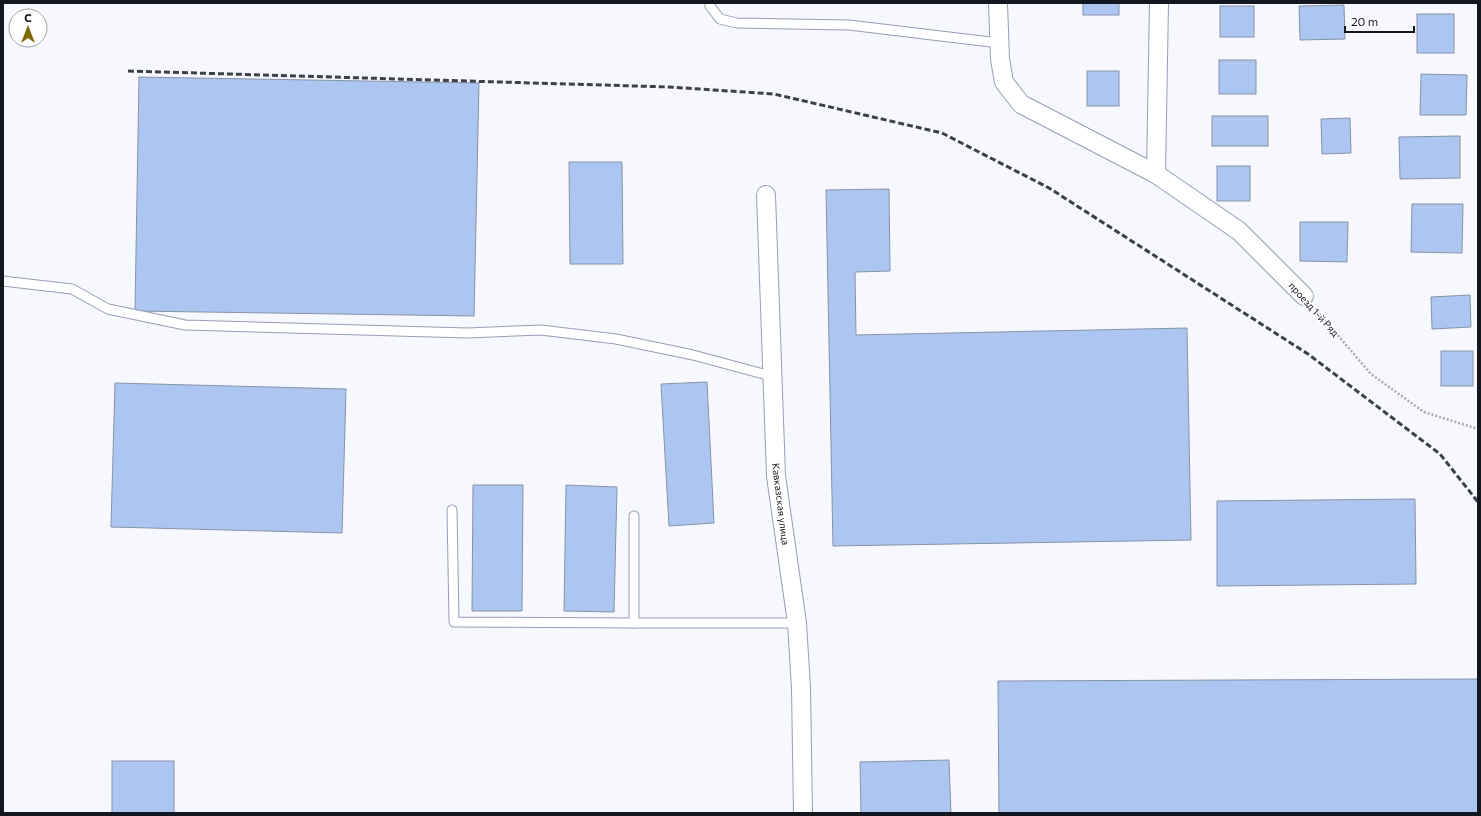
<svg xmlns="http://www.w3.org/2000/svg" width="1481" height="816" viewBox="0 0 1481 816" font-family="Commissioner,sans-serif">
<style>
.building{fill:#acc6f1;stroke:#8692a7}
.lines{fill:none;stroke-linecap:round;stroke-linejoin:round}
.service-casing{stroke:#939fb5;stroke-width:11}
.minor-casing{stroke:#939fb5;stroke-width:20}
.path{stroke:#a6a9af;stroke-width:2.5;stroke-dasharray:2 2;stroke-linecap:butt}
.service{stroke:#fff;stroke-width:9}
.minor{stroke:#fff;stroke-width:18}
.rail{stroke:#3c4047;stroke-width:3;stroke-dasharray:6 3;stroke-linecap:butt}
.labels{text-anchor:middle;stroke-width:3;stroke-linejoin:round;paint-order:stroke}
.street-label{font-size:10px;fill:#13171f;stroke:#fff}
</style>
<rect width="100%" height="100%" fill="#f6f8fd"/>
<g class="building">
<rect x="1083" y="3" width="36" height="12"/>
<path d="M1344,5L1345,39L1300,40L1299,6Z"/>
<rect x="1220" y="6" width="34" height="31"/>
<rect x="1417" y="14" width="37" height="39"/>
<rect x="1219" y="60" width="37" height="34"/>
<rect x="1087" y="71" width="32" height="35"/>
<path d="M1421,74L1467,75L1466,115H1420Z"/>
<path d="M139,77L479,83L474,316L135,311Z"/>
<rect x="1212" y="116" width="56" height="30"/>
<path d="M1350,118L1351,153L1322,154L1321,119Z"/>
<path d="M1460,136V178L1400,179L1399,137Z"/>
<path d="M569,162H622L623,264H570Z"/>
<rect x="1217" y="166" width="33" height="35"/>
<path d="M889,189L890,271L855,272L856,335L1187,328L1191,540L833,546L826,190Z"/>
<path d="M1412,204H1463L1462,253L1411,252Z"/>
<path d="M1300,222H1348L1347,262L1300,261Z"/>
<path d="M1470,295L1471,327L1432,329L1431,297Z"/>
<rect x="1441" y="351" width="32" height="35"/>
<path d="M707,382L714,523L669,526L661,384Z"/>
<path d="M115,383L346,389L342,533L111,527Z"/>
<path d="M473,485H523L522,611H472Z"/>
<path d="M566,485L617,487L614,612L564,611Z"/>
<path d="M1415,499L1416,584L1217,586V501Z"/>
<path d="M1478,679V813H999L998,681Z"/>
<path d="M949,760L951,813H861L860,762Z"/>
<rect x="112" y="761" width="62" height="52"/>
</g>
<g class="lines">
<g class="service-casing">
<g id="service">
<path d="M710,3V6L720,19L737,23L849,25L999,43"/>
<path d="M3,281L72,289L108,309L185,325L467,333L541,330L616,339L693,355L771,376"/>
<path d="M452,510L454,622L634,623"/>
<path d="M634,516V623H797"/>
</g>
</g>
<g class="minor-casing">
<g id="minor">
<path d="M998,3L1000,59L1004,82L1021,104L1156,174L1239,231L1304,296"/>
<path d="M1156,174L1159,3"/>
<path d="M766,195L776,476L797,623L801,688L803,813"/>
</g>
</g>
<path class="path" d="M1317,311L1371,374L1424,412L1478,429"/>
<use href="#service" class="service"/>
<use href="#minor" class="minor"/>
<path class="rail" d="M128,71L669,87L774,94L942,133L1049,188L1308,354L1440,454L1478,502"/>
</g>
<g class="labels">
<g class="street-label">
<text transform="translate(1314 309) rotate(48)" y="4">проезд 1-й Ряд</text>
<text transform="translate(781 504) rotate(83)" y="4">Кавказская улица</text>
</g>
</g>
<rect width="1481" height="816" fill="none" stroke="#13171f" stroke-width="8"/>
<g transform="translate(28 28)"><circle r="19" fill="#ffffff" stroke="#a1a2a5"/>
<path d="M0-3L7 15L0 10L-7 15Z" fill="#7f6700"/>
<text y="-6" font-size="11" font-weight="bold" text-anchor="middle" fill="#13171f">С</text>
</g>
<path d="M1345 26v6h69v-6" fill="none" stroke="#13171f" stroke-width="2"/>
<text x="1351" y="26" font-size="12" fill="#13171f" stroke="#ffffff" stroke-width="3" paint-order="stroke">20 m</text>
</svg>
